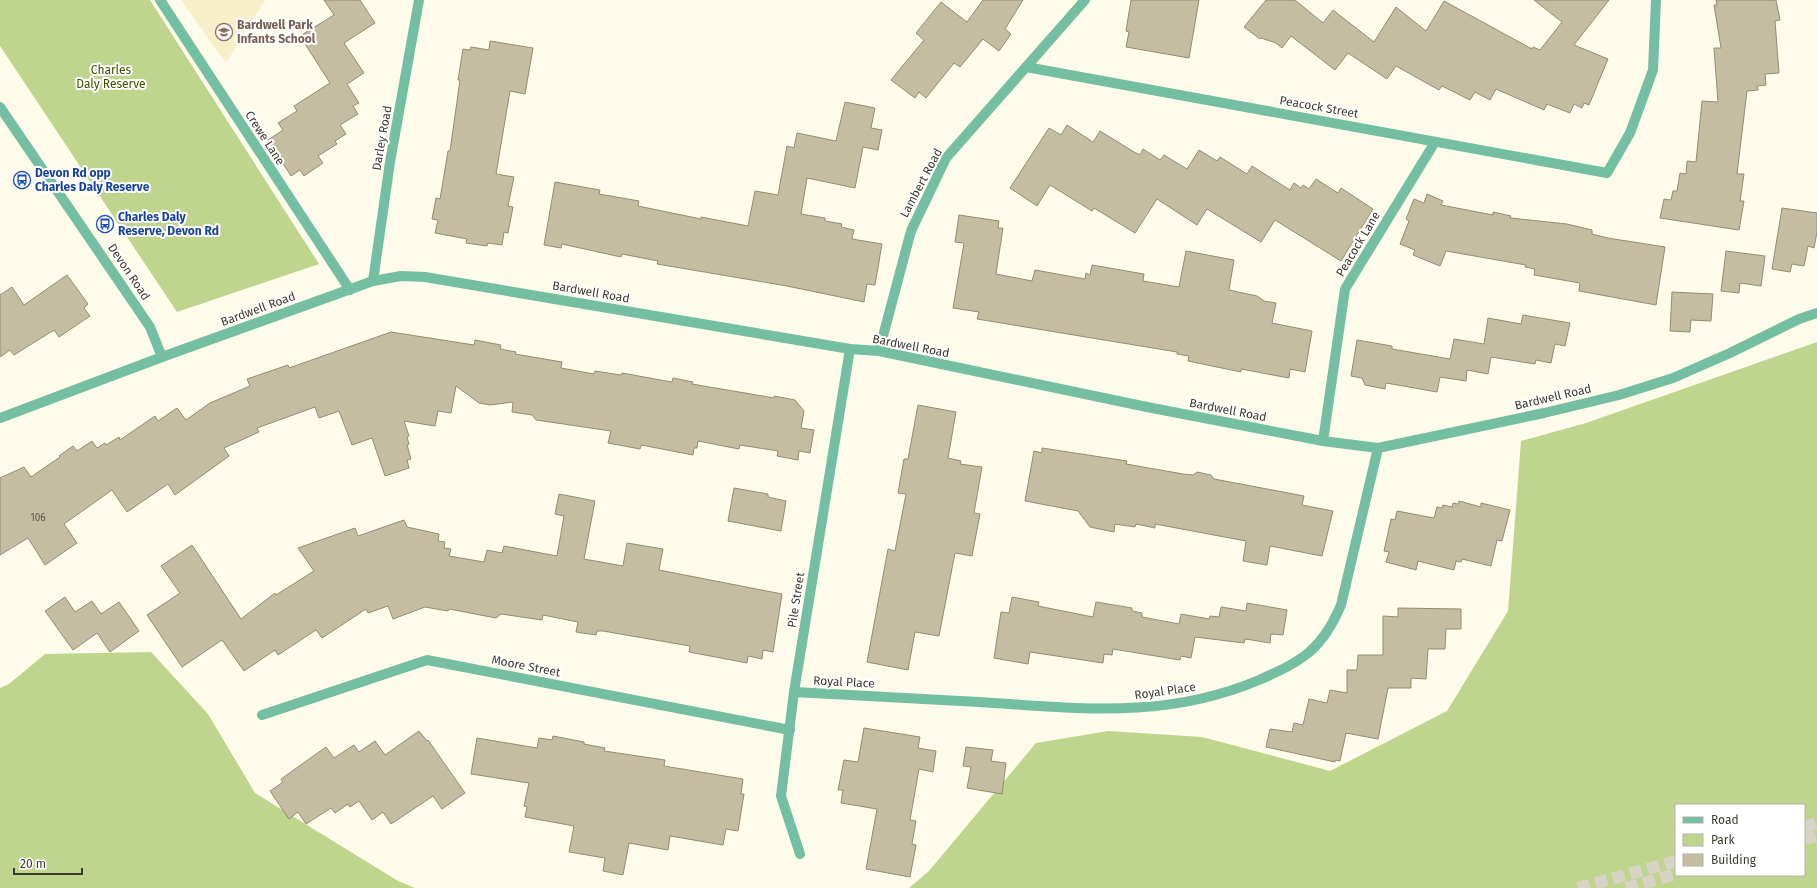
<svg xmlns="http://www.w3.org/2000/svg" width="1817" height="888" viewBox="0 0 1817 888" font-family="'Fira Sans',sans-serif">
<style>
.built{fill:#f7eeca}
.green{fill:#bfd48d;fill-rule:evenodd}
.building{fill:#c4bda2;stroke:#928c72}
.lines{fill:none;stroke-linecap:round;stroke-linejoin:round}
.motorway-tunnel{stroke:#d8d4c5;stroke-width:12;stroke-dasharray:12 6;stroke-linecap:butt}
.service{stroke:#74bea2;stroke-width:10}
.minor{stroke:#74bea2;stroke-width:10}
.labels{text-anchor:middle;stroke-width:4;stroke-linejoin:round;paint-order:stroke}
.number-label{font-size:10px;fill:#5f5b4c}
.education-label{font-size:12px;font-weight:bold;fill:#785e54;stroke:#fff;text-anchor:start}
.park-label{font-size:12px;fill:#3e4e01;stroke:#fff}
.street-label{font-size:12px;fill:#3d3a2f;stroke:#fff}
.transit-label{font-size:12px;font-weight:bold;fill:#164399;stroke:#fff;text-anchor:start}
</style>
<rect width="100%" height="100%" fill="#fffbea"/>
<path class="built" d="M181,0H265L226,63Z"/>
<g class="green">
<path d="M0,0H150L319,264L177,312L0,46Z"/>
<path d="M1817,342V888H909L929,871L1036,743L1108,731L1202,737L1330,771L1447,711L1508,611L1521,441L1586,423ZM1676,805H1804V875H1676Z"/>
<path d="M151,652L208,714L255,793L398,881L415,888H0V688L9,684L45,654Z"/>
</g>
<g class="building">
<path d="M324,0H360L375,23L344,43L364,73L347,84L359,103L353,106L358,114L340,125L346,134L335,141L337,144L318,156L323,163L304,176L300,170L291,176L268,140L283,130L278,123L297,111L294,106L330,83L300,36L334,15Z"/>
<path d="M983,0H1023L1005,29L1011,34L999,51L983,39L960,67L954,63L926,98L919,92L915,98L891,80L924,40L916,33L941,2L967,22Z"/>
<path d="M1131,0H1199L1189,58L1126,47L1129,32L1126,31Z"/>
<path d="M1266,0H1295L1323,23L1333,10L1374,42L1396,7L1426,31L1444,1L1532,49L1533,47L1540,50L1562,22L1534,0H1609L1574,45L1608,59L1589,105L1584,103L1582,108L1574,104L1570,113L1547,104L1544,110L1496,89L1490,100L1475,92L1470,100L1442,86L1439,90L1396,66L1387,79L1348,53L1335,70L1291,36L1282,48L1276,43L1261,38L1260,39L1244,27Z"/>
<path d="M1716,0H1776L1780,20L1775,21L1779,73L1765,74L1766,85L1757,86L1758,90L1747,91L1737,174H1744L1740,201H1744L1739,230L1660,218L1664,199L1671,200L1673,191H1677L1680,173L1686,174L1687,161L1696,162L1702,101L1718,102L1714,48H1721L1714,5H1717Z"/>
<path d="M490,41L533,48L525,94L510,91L496,174L514,177L508,206L513,207L508,233L504,232L502,245L488,243L487,246L466,243L467,239L435,233L438,220L432,219L436,198L440,199L448,151H450L460,80H458L463,49L470,50L471,47L489,50Z"/>
<path d="M845,102L875,108L871,128L882,130L878,150L863,147L855,188L807,178L801,214L825,218V221L842,224L841,227L854,230L852,239L882,244L875,285L867,284L864,302L787,286L657,264L658,261L622,254L621,257L562,244L561,248L544,245L555,182L600,190L599,194L639,201L638,206L701,219V217L748,226L755,191L778,195L787,146L794,148L797,133L836,141Z"/>
<path d="M1067,125L1093,142L1100,131L1134,152L1140,155L1143,149L1160,160L1164,155L1187,169L1199,150L1217,161L1220,157L1247,174L1252,166L1290,190L1294,183L1301,188L1303,185L1309,189L1316,179L1338,193L1341,188L1373,209L1341,261L1275,220L1261,242L1207,209L1197,225L1157,199L1135,233L1094,208L1092,211L1050,185L1037,206L1010,188L1049,128L1061,135Z"/>
<path d="M1427,194L1443,201L1441,205L1493,215V212L1511,216L1510,218L1567,224L1592,230V234L1608,238L1665,247L1656,305L1579,291L1580,283L1534,275L1535,269L1525,267L1526,265L1446,251L1440,266L1413,255L1415,250L1400,244L1409,221L1406,219L1414,199L1424,203Z"/>
<path d="M1782,208L1817,213V232L1814,248L1808,246L1804,266L1792,264L1790,272L1772,269Z"/>
<path d="M959,215L999,221L998,228H1003L996,274L1032,281L1035,270L1085,279L1086,273L1090,275L1092,265L1144,274L1143,281L1179,287L1186,251L1234,260L1229,290L1257,296L1264,301L1276,303L1272,323L1312,331L1305,372L1290,369L1289,378L1241,369V372L1188,361L1189,356L1177,354V352L977,319L979,312L953,308L964,243L955,242Z"/>
<path d="M1726,251L1765,256L1761,286L1740,283L1739,293L1721,291Z"/>
<path d="M67,275L88,304L84,308L90,316L59,337L54,330L14,355L10,350L0,357V295L12,287L24,305Z"/>
<path d="M1672,292L1713,294L1711,321L1691,320L1690,332L1670,331Z"/>
<path d="M1523,315L1570,323L1565,346L1555,344L1551,363L1536,360L1535,364L1491,357L1488,374L1467,370L1466,381L1440,377L1437,392L1386,383L1385,389L1365,385L1362,378L1351,376L1357,340L1392,346V349L1450,359L1454,339L1484,344L1488,318L1521,324Z"/>
<path d="M391,332L474,345L475,340L501,345L500,349L516,352L515,354L562,362L561,368L594,374L595,371L621,375L622,373L672,382L673,378L693,382L692,384L774,398V396L795,400L804,411L801,428L814,430L810,453L799,451L798,460L777,456L778,451L740,445L739,449L698,441L697,448H694L693,455L641,445L640,449L608,443L611,431L536,420L532,415L512,412L513,402L490,405L479,403L456,386L451,413L438,411L435,426L404,421L409,436L407,437L409,444L407,445L411,459L407,460L409,468L385,476L372,438L352,445L339,411L319,418L315,407L257,428L259,432L224,448L229,456L175,495L168,484L127,512L112,490L64,524L77,543L45,565L28,538L0,555V478L24,467L31,477L60,457L59,456L73,446L77,451L92,441L97,448L105,443L106,445L119,437L120,440L155,416L158,421L177,408L186,420L210,403L250,386L247,379L288,365L289,368Z"/>
<path d="M918,405L956,412L948,458L961,461L960,464L982,467L974,513L980,514L972,556L955,553L939,636L915,632L908,670L867,662L888,549L895,551L906,494L898,493L904,459H908Z"/>
<path d="M1042,448L1127,461L1126,464L1183,474L1193,475L1197,472L1211,475L1214,479L1304,496L1302,505L1333,511L1322,556L1270,546L1267,565L1243,561L1246,541L1155,524V528L1136,524L1135,527L1115,524L1114,532L1090,527L1078,511L1025,501L1034,451L1042,453Z"/>
<path d="M734,488L768,494V497L786,501L781,531L728,521Z"/>
<path d="M559,494L595,501L584,559L623,566L627,543L663,549L659,570L782,594L773,652L763,650L762,659L748,656L747,663L689,652L690,646L603,631H597L596,635L576,632L578,622L543,615L542,620L501,614L496,618L449,609L448,611L425,607L393,619L388,606L368,613L366,609L322,638L316,630L278,655L275,650L244,671L222,640L182,667L147,615L180,593L161,566L192,545L241,619L275,593L276,595L314,571L298,548L355,528L358,536L404,520L407,527L439,534L438,541L445,542L444,548L451,549L449,556L484,562L487,550L502,553L504,546L557,556L564,516L555,514Z"/>
<path d="M1459,501L1481,507V503L1510,510L1502,541L1497,540L1491,566L1462,559L1461,562L1456,561L1454,570L1418,561L1416,570L1386,562L1389,552L1384,551L1391,519L1395,520L1397,511L1434,518L1437,507L1442,508L1443,505L1452,507L1453,503L1458,504Z"/>
<path d="M65,597L75,612L92,601L101,614L119,602L139,631L110,652L97,633L73,650L45,611Z"/>
<path d="M1012,597L1039,602L1038,606L1093,617L1096,602L1132,608V611L1142,613V617L1179,624L1181,614L1209,619L1210,616L1219,617L1221,607L1246,611L1247,603L1287,610L1283,635L1271,634L1270,643L1245,639L1244,643L1195,637L1191,658L1181,656L1180,660L1113,649L1112,655L1104,654L1103,663L1030,652L1028,664L994,658L1001,612L1009,613Z"/>
<path d="M1398,608L1461,609V629H1446L1445,649H1428L1426,679L1411,678V688H1388L1378,739L1346,733L1340,761L1335,760V762L1266,747L1270,729L1292,732L1294,723L1303,725L1309,699L1327,703L1330,690L1347,693V670H1357L1358,655H1383V616L1398,617Z"/>
<path d="M864,728L920,737L918,748L936,751L933,772L919,769L910,820L916,821L912,844L916,845L910,877L866,869L877,809L841,803L843,790H838L844,760L858,762Z"/>
<path d="M419,731L427,741L428,740L465,793L442,809L433,796L391,824L383,812L372,820L359,801L350,807L348,804L335,813L331,808L306,824L298,812L289,819L270,791L283,782L281,779L326,747L334,758L354,745L359,752L375,741L385,755Z"/>
<path d="M553,736L584,742V744L605,748L604,751L665,760L664,766L743,779L741,794H744L738,831L726,829L723,845L670,836L668,850L629,843L623,875L603,871L605,858L569,852L574,826L525,817L527,807L524,806L529,783L471,774L477,738L537,748L539,738L552,740Z"/>
<path d="M966,747L993,750L991,761L1006,763L1002,794L967,788L971,767L963,766Z"/>
</g>
<g class="lines">
<g class="motorway-tunnel">
<path d="M1804,827L1817,823"/>
<path d="M1804,839L1817,836"/>
<path d="M1578,888L1676,861"/>
<path d="M1626,888L1676,874"/>
</g>
<g class="service">
<path d="M160,0L350,290"/>
<path d="M1323,441L1345,289L1435,142"/>
</g>
<g class="minor">
<path d="M1026,67L1607,173L1630,133L1653,70L1656,0"/>
<path d="M0,107L150,327L162,357"/>
<path d="M373,281L390,162L419,0"/>
<path d="M879,351L911,231L946,158L1085,0"/>
<path d="M0,418L162,357L373,281L401,276L425,277L850,349L879,351L1147,407L1323,441L1378,448L1544,413L1619,395L1673,378L1730,353L1799,319L1817,313"/>
<path d="M794,692C856,695 917,699 979,702C1078,708 1165,720 1259,680C1302,661 1322,650 1341,605L1378,448"/>
<path d="M262,715L427,660L790,730"/>
<path d="M800,854L781,796L794,692L850,349"/>
</g>
</g>
<defs>
<g id="school-ring" transform="scale(0.9)"><circle r="9.5" fill="#fff" stroke="#8d6e63" stroke-width="1.5"/><path d="M0-5L7-2L0 1L-7-2ZM-4 1L0 2.5L4 1V4Q0 6-4 4Z" fill="#8d6e63"/></g>
<g id="bus-ring" transform="scale(0.9)"><circle r="9.5" fill="#fff" stroke="#1a4fb4" stroke-width="1.5"/><path d="M-5-6H5V4H4V6H2V4H-2V6H-4V4H-5ZM-3.5-4V0h7V-4ZM-3.5 1.2v1.5H-2V1.2ZM2 1.2v1.5H3.5V1.2Z" fill="#1a4fb4"/></g>
</defs>
<g fill-rule="evenodd">
<use href="#school-ring" x="224" y="32"/>
<use href="#bus-ring" x="22" y="180"/>
<use href="#bus-ring" x="105" y="224"/>
</g>
<g class="labels">
<g class="number-label">
<text x="38" y="521">106</text>
</g>
<g class="education-label">
<text x="237" y="29">Bardwell Park<tspan x="237" dy="14">Infants School</tspan></text>
</g>
<g class="park-label">
<text x="111" y="74">Charles<tspan x="111" dy="14">Daly Reserve</tspan></text>
</g>
<g class="street-label">
<text transform="translate(1319 107) rotate(10)" y="4">Peacock Street</text>
<text transform="translate(265 138) rotate(57)" y="4">Crewe Lane</text>
<text transform="translate(382 138) rotate(-80)" y="4">Darley Road</text>
<text transform="translate(921 183) rotate(-62)" y="4">Lambert Road</text>
<text transform="translate(1358 244) rotate(-59)" y="4">Peacock Lane</text>
<text transform="translate(129 272) rotate(56)" y="4">Devon Road</text>
<text transform="translate(591 292) rotate(10)" y="4">Bardwell Road</text>
<text transform="translate(258 309) rotate(-20)" y="4">Bardwell Road</text>
<text transform="translate(911 346) rotate(11)" y="4">Bardwell Road</text>
<text transform="translate(1553 397) rotate(-13)" y="4">Bardwell Road</text>
<text transform="translate(1228 410) rotate(11)" y="4">Bardwell Road</text>
<text transform="translate(796 600) rotate(-81)" y="4">Pile Street</text>
<text transform="translate(526 666) rotate(11)" y="4">Moore Street</text>
<text transform="translate(844 682) rotate(3)" y="4">Royal Place</text>
<text transform="translate(1165 691) rotate(-8)" y="4">Royal Place</text>
</g>
<g class="transit-label">
<text x="35" y="177">Devon Rd opp<tspan x="35" dy="14">Charles Daly Reserve</tspan></text>
<text x="118" y="221">Charles Daly<tspan x="118" dy="14">Reserve, Devon Rd</tspan></text>
</g>
</g>
<rect x="1675" y="804" width="130" height="72" fill="#ffffff" stroke="#b1b0ac"/>
<rect x="1683" y="817" width="20" height="6" fill="#74bea2" stroke="#b1b0ac"/>
<text x="1711" y="824" font-size="12" fill="#3d3a2f">Road</text>
<rect x="1683" y="834" width="20" height="12" fill="#bfd48d" stroke="#b1b0ac"/>
<text x="1711" y="844" font-size="12" fill="#3d3a2f">Park</text>
<rect x="1683" y="854" width="20" height="12" fill="#c4bda2" stroke="#b1b0ac"/>
<text x="1711" y="864" font-size="12" fill="#3d3a2f">Building</text>
<path d="M14 868v6h68v-6" fill="none" stroke="#3d3a2f" stroke-width="2"/>
<text x="20" y="868" font-size="12" fill="#3d3a2f" stroke="#ffffff" stroke-width="3" paint-order="stroke">20 m</text>
</svg>
